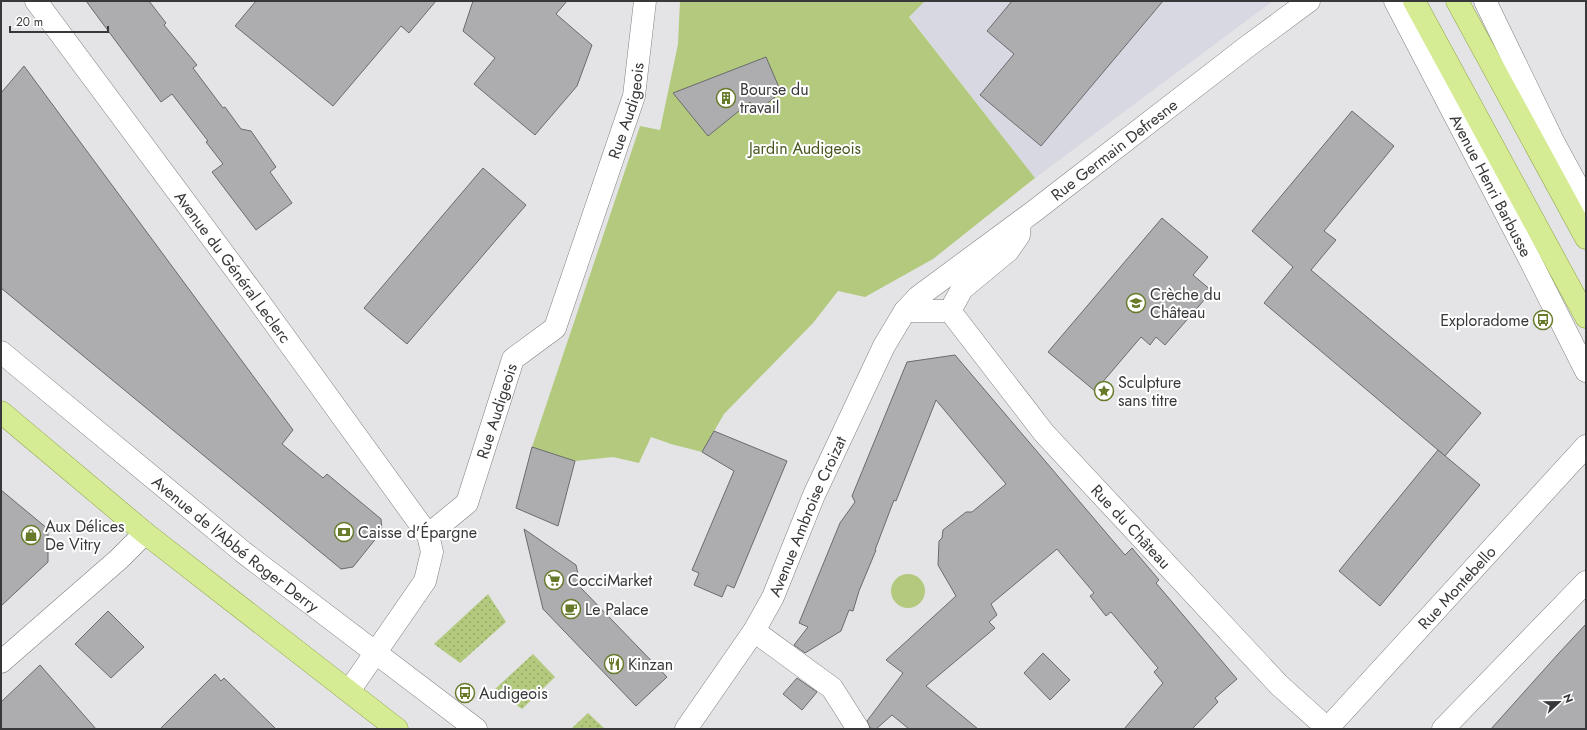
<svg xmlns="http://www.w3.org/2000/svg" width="1587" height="730" viewBox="0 0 1587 730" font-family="Jost,sans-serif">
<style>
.built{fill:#d7d8e2}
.grass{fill:url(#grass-dots)}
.park{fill:#b3ca7e}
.building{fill:#adadb0;stroke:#6a6b6d}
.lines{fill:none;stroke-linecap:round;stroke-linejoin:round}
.minor-casing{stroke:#808083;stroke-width:23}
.major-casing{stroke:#8da546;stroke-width:23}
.minor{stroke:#fff;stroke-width:22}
.major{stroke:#d6ec94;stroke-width:22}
.labels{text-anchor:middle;stroke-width:4;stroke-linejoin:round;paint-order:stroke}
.poi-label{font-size:16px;fill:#38383a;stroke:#fff;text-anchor:start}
.street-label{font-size:16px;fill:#38383a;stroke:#fff}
.park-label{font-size:16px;fill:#48571e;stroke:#fff}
</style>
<defs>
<pattern id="grass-dots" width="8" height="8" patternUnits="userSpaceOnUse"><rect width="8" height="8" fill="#b3ca7e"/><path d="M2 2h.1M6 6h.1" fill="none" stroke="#93a568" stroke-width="1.8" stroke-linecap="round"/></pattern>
</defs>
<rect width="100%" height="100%" fill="#e4e4e7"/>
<path class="built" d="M925,1H1273L1035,178L909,16Z"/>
<g class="grass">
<path d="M488,594L506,622L460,663L434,644Z"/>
<path d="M533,654L555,677L522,709L495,689Z"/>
<path d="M588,713L605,729H571Z"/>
</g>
<g class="park">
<path d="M680,1H925L909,17L1035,178L933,259L865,297L838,291L813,323L724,414L702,452L671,444L651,437L639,463L613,457L575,461L532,447L640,126L660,130L678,44Z"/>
<circle cx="908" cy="591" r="17"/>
</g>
<g class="building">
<path d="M86,1H149L166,23L164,25L197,65L193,68L223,108L225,107L241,129L251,131L276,167L270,172L292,203L256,230L212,172L223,164L206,142L208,141L172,94L161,102Z"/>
<path d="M256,1H436L409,33L401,26L333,106L235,26Z"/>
<path d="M473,1H567L556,14L592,45L577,86L535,135L474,84L495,58L463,31Z"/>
<path d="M1012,1H1163L1041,146L980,95L1014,54L987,31Z"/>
<path d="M766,57L781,92L758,111L750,102L708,136L673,93Z"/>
<path d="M24,66L293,430L282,444L323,478L327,474L381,519L382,531L353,567L341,569L1,288V93Z"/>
<path d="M1352,111L1394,146L1324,231L1336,240L1311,270L1481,413L1445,456L1264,303L1293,267L1252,231Z"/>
<path d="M483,168L526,205L407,344L364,308Z"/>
<path d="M1162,218L1208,257L1193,275L1212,291L1165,345L1156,337L1150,345L1141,337L1095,391L1048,352Z"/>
<path d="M955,355L1125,555L1132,548L1159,580L1156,583L1237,679L1215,698L1218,702L1192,729H1124L1163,683L1154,672L1158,668L1111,612L1106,616L1090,596L1094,593L1057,549L991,604L997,615L989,622L995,628L926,686L978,729H909L892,715L876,729L870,728L867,721L903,673L886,660L956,596L938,565L939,541L942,538L943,530L966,512H972L1006,484L936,400L896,501L894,500L875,550H876L859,591L853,611L849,610L841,631L805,653L794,645L808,627L799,623L840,523L855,502L852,496L907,362Z"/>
<path d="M714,431L787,461L734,588L727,585L722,597L694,585L699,573L692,570L734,471L702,452Z"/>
<path d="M532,447L575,461L558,526L516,508Z"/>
<path d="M1438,450L1480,485L1380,606L1339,571Z"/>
<path d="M1,490L48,529V562L1,606Z"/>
<path d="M524,529L576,565L581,588L667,677L636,706L543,609Z"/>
<path d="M108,611L144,647L111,678L75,644Z"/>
<path d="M1586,624V729H1491L1559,653Z"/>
<path d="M1043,653L1070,680L1050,700L1024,673Z"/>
<path d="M40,665L96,729H1V702Z"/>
<path d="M215,674L221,681L224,678L276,729H160Z"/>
<path d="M797,678L817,692L802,710L783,694Z"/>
</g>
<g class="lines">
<g class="minor-casing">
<g id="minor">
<path id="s1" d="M36,1L255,296L428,535L432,552L425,581L349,691"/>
<path id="s2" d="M1395,1L1528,256L1586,371"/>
<path d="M1485,1L1554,143L1586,202"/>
<path id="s3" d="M1020,222L1019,235L1008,251L962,289L950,311L1044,433L1279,685L1328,729"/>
<path d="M905,311H950"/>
<path id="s4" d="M1,352L243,552L476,729"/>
<path id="s5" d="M428,535L467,503L513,359L555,328L634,96L645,1"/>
<path d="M754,631L832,688L858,729"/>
<path d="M1,662L119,559L145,533"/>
<path id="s6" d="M686,729L754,631L773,597L814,495L884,346L905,311L918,297L1033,212L1248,46L1309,1"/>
<path id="s7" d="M1327,729L1586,446"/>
<path d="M1443,729L1586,582"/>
</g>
</g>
<g class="major-casing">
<g id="major">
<path d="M1414,1L1586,317"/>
<path d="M1457,1L1586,238"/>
<path d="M1,412L145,533L397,729"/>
</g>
</g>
<use href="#minor" class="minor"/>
<use href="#major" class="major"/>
</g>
<defs>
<g id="building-ring" transform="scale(1)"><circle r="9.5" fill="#fff" stroke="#667a2a" stroke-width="1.5"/><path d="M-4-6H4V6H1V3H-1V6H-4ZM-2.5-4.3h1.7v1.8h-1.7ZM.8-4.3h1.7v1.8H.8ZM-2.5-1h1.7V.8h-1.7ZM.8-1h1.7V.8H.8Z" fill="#667a2a"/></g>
<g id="school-ring" transform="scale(1)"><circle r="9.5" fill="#fff" stroke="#667a2a" stroke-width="1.5"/><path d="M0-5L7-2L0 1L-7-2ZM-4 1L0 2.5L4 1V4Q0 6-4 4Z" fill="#667a2a"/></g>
<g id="bus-ring" transform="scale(1)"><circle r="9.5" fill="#fff" stroke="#667a2a" stroke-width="1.5"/><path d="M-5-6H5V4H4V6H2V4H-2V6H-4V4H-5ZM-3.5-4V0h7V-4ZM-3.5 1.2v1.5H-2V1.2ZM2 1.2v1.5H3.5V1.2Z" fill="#667a2a"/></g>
<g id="sight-ring" transform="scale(1)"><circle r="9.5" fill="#fff" stroke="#667a2a" stroke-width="1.5"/><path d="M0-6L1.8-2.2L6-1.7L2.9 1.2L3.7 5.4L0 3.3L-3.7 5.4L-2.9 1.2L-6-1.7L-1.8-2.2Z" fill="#667a2a"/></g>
<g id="bank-ring" transform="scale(1)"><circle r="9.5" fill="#fff" stroke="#667a2a" stroke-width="1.5"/><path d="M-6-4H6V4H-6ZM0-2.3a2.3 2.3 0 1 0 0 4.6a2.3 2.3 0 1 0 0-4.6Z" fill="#667a2a"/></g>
<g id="shop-ring" transform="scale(1)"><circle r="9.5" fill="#fff" stroke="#667a2a" stroke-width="1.5"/><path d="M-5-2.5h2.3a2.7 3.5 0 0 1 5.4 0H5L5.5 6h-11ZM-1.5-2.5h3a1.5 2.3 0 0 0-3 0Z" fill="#667a2a"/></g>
<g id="supermarket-ring" transform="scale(1)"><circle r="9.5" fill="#fff" stroke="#667a2a" stroke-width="1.5"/><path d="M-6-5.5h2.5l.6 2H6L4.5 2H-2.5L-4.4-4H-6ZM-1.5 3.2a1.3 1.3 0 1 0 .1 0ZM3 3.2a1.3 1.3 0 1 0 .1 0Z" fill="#667a2a"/></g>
<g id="cafe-ring" transform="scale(1)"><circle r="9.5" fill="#fff" stroke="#667a2a" stroke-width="1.5"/><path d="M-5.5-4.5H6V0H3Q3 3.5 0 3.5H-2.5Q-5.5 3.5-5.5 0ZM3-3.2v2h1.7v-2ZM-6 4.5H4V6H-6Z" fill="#667a2a"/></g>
<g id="restaurant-ring" transform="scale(1)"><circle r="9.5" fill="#fff" stroke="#667a2a" stroke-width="1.5"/><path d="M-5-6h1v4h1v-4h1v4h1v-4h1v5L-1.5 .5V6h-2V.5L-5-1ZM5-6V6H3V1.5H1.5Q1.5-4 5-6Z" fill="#667a2a"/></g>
</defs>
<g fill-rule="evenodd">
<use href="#building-ring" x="726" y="98"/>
<use href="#school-ring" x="1136" y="303"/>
<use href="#bus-ring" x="1543" y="320"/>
<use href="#sight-ring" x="1104" y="391"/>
<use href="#bank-ring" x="344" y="532"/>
<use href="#shop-ring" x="31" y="535"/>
<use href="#supermarket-ring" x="554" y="580"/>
<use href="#cafe-ring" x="571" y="609"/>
<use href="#restaurant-ring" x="614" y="664"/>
<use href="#bus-ring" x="465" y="693"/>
</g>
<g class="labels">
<g class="poi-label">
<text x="740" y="95">Bourse du<tspan x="740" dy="18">travail</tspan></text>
<text x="1150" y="300">Crèche du<tspan x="1150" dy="18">Château</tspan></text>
<text x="1529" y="326" text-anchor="end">Exploradome</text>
<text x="1118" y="388">Sculpture<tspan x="1118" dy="18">sans titre</tspan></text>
<text x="45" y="532">Aux Délices<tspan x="45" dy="18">De Vitry</tspan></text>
<text x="358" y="538">Caisse d'Épargne</text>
<text x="568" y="586">CocciMarket</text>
<text x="585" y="615">Le Palace</text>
<text x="628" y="670">Kinzan</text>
<text x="479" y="699">Audigeois</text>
</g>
<g class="street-label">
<text dy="6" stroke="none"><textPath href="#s5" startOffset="483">Rue Audigeois</textPath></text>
<text dy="6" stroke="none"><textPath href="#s6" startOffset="738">Rue Germain Defresne</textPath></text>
<text dy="6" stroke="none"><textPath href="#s2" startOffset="208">Avenue Henri Barbusse</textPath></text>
<text dy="6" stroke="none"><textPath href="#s1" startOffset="331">Avenue du Général Leclerc</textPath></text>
<text dy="6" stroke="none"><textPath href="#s5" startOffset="147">Rue Audigeois</textPath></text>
<text dy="6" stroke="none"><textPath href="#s6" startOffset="246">Avenue Ambroise Croizat</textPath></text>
<text dy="6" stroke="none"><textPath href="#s3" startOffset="399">Rue du Château</textPath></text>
<text dy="6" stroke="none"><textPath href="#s4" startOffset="303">Avenue de l'Abbé Roger Derry</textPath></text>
<text dy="6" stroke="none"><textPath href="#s7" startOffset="192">Rue Montebello</textPath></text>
</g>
<g class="park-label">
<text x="805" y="154">Jardin Audigeois</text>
</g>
</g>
<rect width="1587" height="730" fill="none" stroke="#38383a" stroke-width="4"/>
<g transform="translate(1559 702) rotate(68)" stroke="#ffffff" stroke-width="3" paint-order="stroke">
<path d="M0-3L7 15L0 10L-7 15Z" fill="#38383a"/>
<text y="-6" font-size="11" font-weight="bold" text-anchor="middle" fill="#38383a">N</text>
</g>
<path d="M10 26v6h98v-6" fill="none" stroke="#38383a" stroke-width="2"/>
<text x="16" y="26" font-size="12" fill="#38383a" stroke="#ffffff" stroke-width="3" paint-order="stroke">20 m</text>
</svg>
